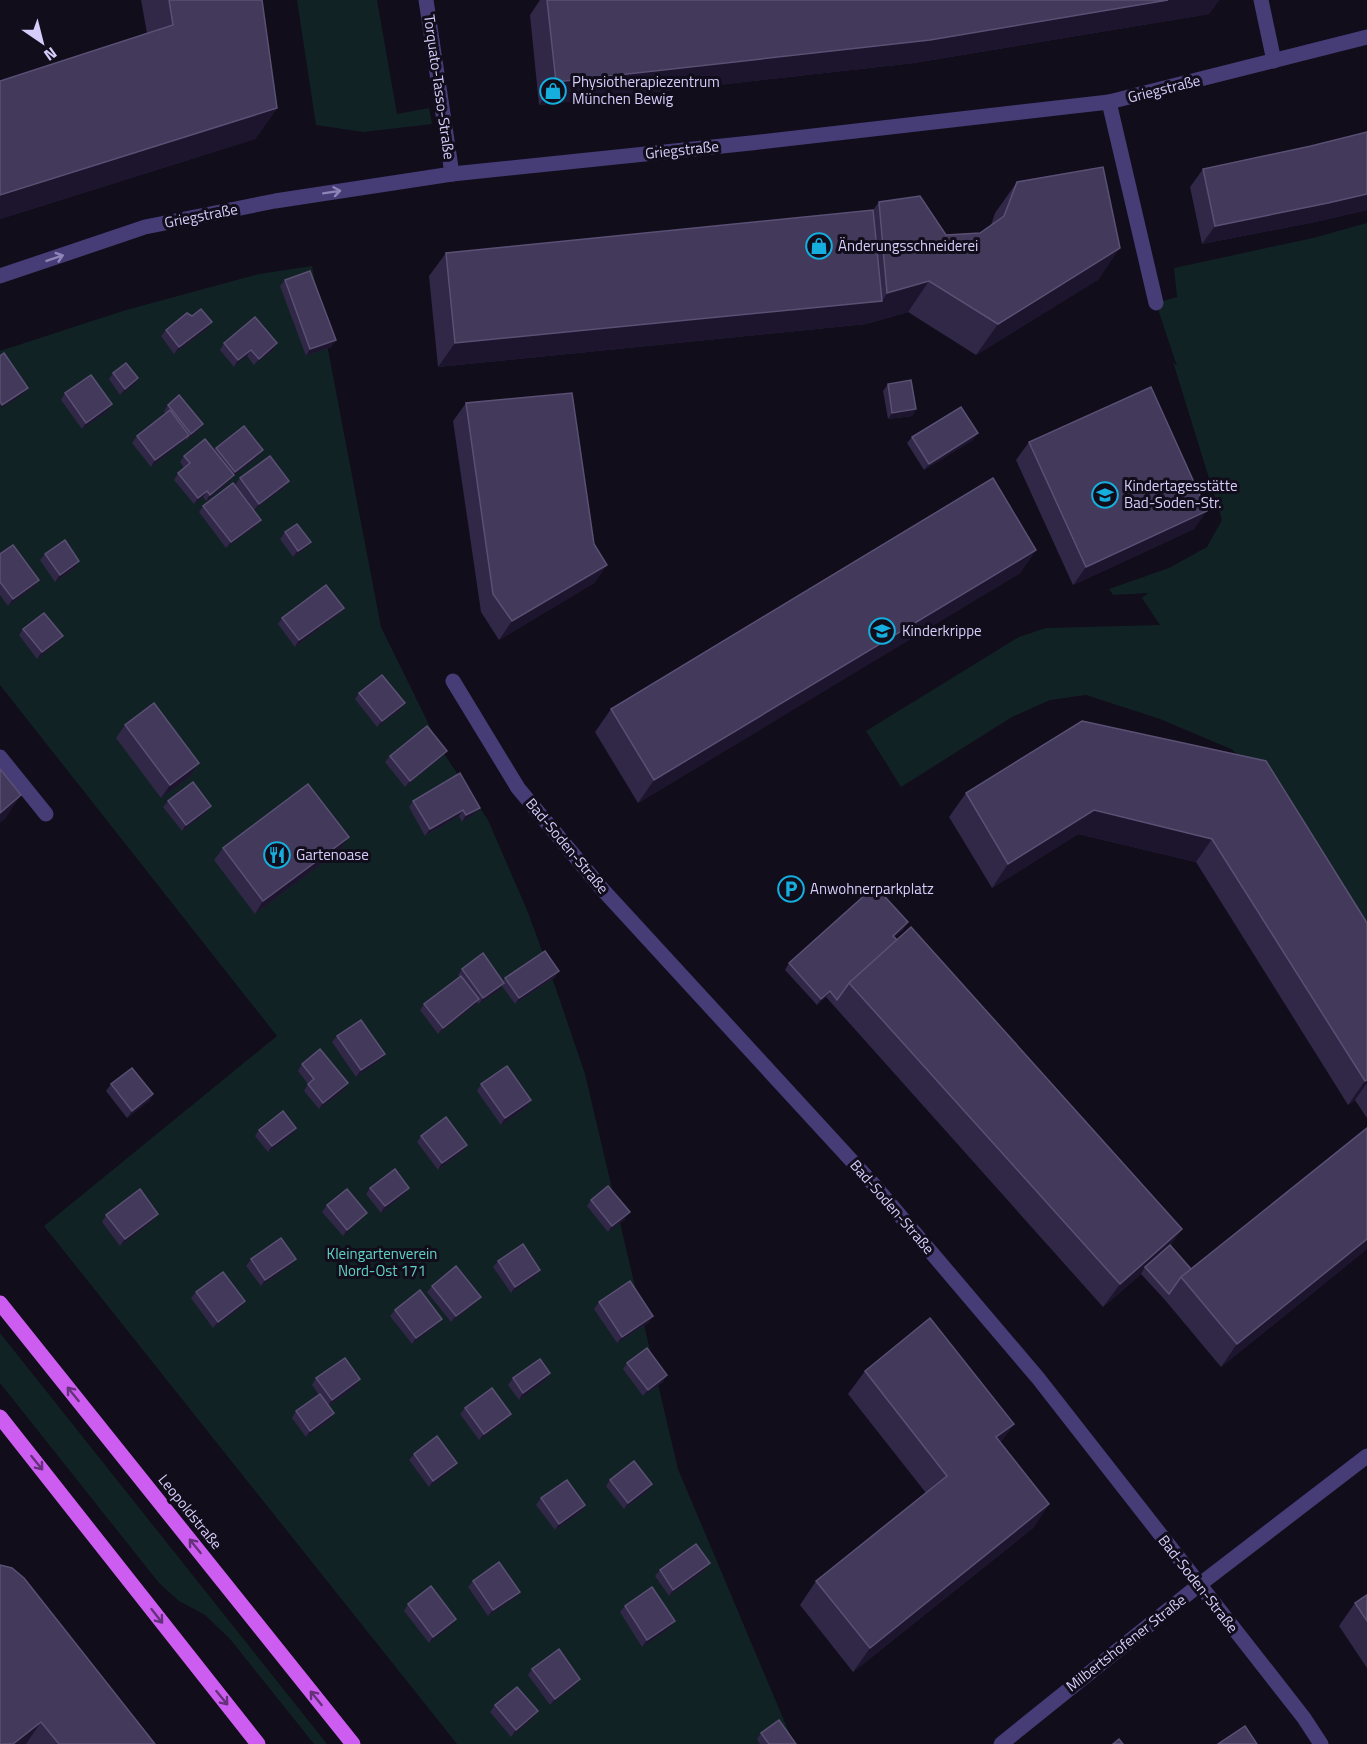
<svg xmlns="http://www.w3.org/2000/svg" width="1367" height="1744" viewBox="0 0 1367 1744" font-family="'Titillium Web',sans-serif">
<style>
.green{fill:#112224}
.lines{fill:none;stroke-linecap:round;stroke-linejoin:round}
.minor{stroke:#463c76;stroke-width:15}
.major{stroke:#cd5df0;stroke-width:15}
.wall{fill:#312747}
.shaded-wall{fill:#1d152e}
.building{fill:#43395b;stroke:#5a5074;stroke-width:1.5}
.oneway{stroke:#8e84b8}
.oneway2{stroke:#66317b}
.labels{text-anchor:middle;stroke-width:6;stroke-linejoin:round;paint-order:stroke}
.poi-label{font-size:15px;fill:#d7ccfa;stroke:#110d1b;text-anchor:start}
.street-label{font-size:15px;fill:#d7ccfa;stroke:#110d1b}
.park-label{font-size:15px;fill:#60d2c5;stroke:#110d1b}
</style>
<rect width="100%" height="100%" fill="#110d1b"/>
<g class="green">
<path d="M297,0H377L397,114L429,108L432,124L363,132L316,125Z"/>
<path d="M1367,223V939L1254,768L1231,749L1160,719L1086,695L1050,700L1012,717L901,787L866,731L1019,637L1046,628L1160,625L1142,598L1148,593L1113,595L1109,589L1169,568L1207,547L1222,520L1173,362L1177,366L1156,303L1177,297L1174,268L1313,238Z"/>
<path d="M312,266L381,627L441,749L488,820L527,910L555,986L585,1074L678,1469L794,1744H457L44,1226L277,1036L0,685V351L126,310L259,274Z"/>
<path d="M0,1333L327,1744H314L230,1639L205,1615L179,1601L159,1583L0,1383Z"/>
</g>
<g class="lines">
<g class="minor">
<path d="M426,0L452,174"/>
<path d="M1261,0L1274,61"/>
<path d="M1109,102L1156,303"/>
<path d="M0,276L145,227L275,201L452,174L751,143L1109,102L1367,37"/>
<path d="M453,681L518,788L603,890L874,1185L1038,1378L1304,1718L1321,1744"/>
<path d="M0,757L46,814"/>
<path d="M1001,1744L1199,1585L1367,1456"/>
</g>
<g class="major">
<path d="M0,1303L353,1744"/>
<path d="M0,1417L258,1744"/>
</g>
</g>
<g class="wall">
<path d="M141,0H262L277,108L255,139L0,219V81L147,33Z"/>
<path d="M540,0H1219L1209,14L914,63L539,105L530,15Z"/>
<path d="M1367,132V210L1315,222L1202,244L1190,187L1203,169L1311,146Z"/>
<path d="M1017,182L1099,279L976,355L908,312L866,324L438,367L429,276L446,253L873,210L879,202L946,235L980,233L991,225L995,213Z"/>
<path d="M285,280L336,340L331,347L306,356L280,286Z"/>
<path d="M207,329L174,354L161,336L166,330Z"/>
<path d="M224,343L273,350L254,365L247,356L234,367L220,350Z"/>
<path d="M113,373L138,378L134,385L120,395L109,379Z"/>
<path d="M888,384L916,409L912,416L888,419L883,391Z"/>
<path d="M65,393L108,411L82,429L61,400Z"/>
<path d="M466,403L594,544L607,565L594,583L499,640L481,612L453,421Z"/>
<path d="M168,405L199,430L187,440L186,439L184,441L151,467L132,443L137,436L166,414L164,411Z"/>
<path d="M912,437L973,440L924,470L907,443Z"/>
<path d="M1029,442L1194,529L1073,585L1016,460Z"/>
<path d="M216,448L263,450L258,457L232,477L230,481L206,501L203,497L194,504L174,480L178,473L184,468L180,462L184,456L214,450Z"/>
<path d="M240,478L289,481L285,487L254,510L235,485Z"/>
<path d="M203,506L261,520L256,526L226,548L199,512Z"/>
<path d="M285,532L306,548L293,557L280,539Z"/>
<path d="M1036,550L1020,573L638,803L595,732L611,709Z"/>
<path d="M0,554L39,580L35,586L8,606L0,595Z"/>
<path d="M45,554L75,568L55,582L40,560Z"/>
<path d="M344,608L339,614L295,647L278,624L282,618Z"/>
<path d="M23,629L58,642L37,659L19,635Z"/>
<path d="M359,693L400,710L377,727L355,699Z"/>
<path d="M1082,721L1367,923V1118L1355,1100L1348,1105L1196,862L1078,834L992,888L949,817L966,793Z"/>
<path d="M125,725L199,763L191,776L161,798L116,738Z"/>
<path d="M390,756L442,757L405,787L385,762Z"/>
<path d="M168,801L211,806L207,812L182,831L163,807Z"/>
<path d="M413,801L480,808L475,814L462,822L459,816L425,836L409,807Z"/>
<path d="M223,848L340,850L255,914L214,860Z"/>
<path d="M904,929L894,938L1182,1229L1170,1245L1191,1269L1367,1249L1221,1367L1165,1300L1141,1274L1103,1307L826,997L817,1005L785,970L789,963Z"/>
<path d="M462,969L503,982L505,978L559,971L554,978L515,1004L502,986L500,990L479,1004L477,1002L474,1006L438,1034L420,1010L424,1004L459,977L458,975Z"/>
<path d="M337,1036L380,1061L356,1077L332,1042Z"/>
<path d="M302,1064L344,1090L319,1109L304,1091L308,1084L298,1071Z"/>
<path d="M111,1084L153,1094L149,1101L127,1118L106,1091Z"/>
<path d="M481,1084L527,1107L501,1125L477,1091Z"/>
<path d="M296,1128L292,1135L268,1152L255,1136L259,1130Z"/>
<path d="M421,1136L463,1151L438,1170L417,1142Z"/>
<path d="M370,1188L405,1194L381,1213L366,1194Z"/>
<path d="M591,1200L625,1219L608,1232L587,1206Z"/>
<path d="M327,1205L362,1219L343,1236L322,1212Z"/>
<path d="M158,1214L154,1220L120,1246L102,1222L106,1215Z"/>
<path d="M251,1259L291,1265L261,1286L246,1266Z"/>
<path d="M498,1261L540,1270L536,1276L511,1293L493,1267Z"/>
<path d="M432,1286L481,1297L476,1303L451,1322L427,1292Z"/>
<path d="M196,1292L241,1308L213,1328L191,1298Z"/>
<path d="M599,1302L653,1316L648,1323L617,1343L594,1309Z"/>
<path d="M395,1310L437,1325L412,1344L390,1316Z"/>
<path d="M627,1363L663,1382L643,1396L623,1369Z"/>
<path d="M865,1371L1014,1424L1000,1443L1049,1504L1033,1528L853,1672L800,1605L816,1581L926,1493L848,1394Z"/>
<path d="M550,1373L546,1380L519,1400L508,1385L513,1378Z"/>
<path d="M316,1378L356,1386L329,1406L334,1413L330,1420L306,1437L292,1418L296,1411L319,1395L312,1385Z"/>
<path d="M465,1408L511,1414L507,1420L479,1440L460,1414Z"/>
<path d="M414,1454L457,1463L453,1469L429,1487L409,1460Z"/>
<path d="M610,1480L648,1491L624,1509L606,1486Z"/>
<path d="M541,1498L585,1505L581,1512L555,1530L536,1505Z"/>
<path d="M0,1565L155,1744H0Z"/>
<path d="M660,1570H705L669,1596L655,1576Z"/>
<path d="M473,1581L520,1592L515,1598L488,1616L468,1587Z"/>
<path d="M1367,1595V1668L1339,1626L1355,1603Z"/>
<path d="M408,1604L452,1625L429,1643L404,1611Z"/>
<path d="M625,1606L670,1628L642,1647L620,1612Z"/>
<path d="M532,1669L576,1685L550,1705L528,1675Z"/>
<path d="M495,1705L533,1718L511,1737L490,1712Z"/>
<path d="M761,1733L796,1744H760L757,1739Z"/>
</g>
<g class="shaded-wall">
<path d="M1168,0H1219L1209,14L914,63L539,105L556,82Z"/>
<path d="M277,108L255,139L0,219V195Z"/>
<path d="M1367,194V210L1315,222L1202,244L1215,226Z"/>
<path d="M1120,248L1099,279L976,355L998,324Z"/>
<path d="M929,281L908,312L866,324L438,367L455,343L882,301L887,293Z"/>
<path d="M212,322L207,329L174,354L179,347Z"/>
<path d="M336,340L331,347L306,356L310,349Z"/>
<path d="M277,343L273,350L254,365L259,359Z"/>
<path d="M251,350L247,356L234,367L238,360Z"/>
<path d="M138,378L134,385L120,395L125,389Z"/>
<path d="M28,388L23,394L0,409L2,405Z"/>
<path d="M112,404L108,411L82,429L86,423Z"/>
<path d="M916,409L912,416L888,419L892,413Z"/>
<path d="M203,424L199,430L187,440L191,434Z"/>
<path d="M978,433L973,440L924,470L929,464Z"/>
<path d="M189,435L184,441L151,467L155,460Z"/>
<path d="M263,450L258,457L232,477L230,481L206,501L210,495L232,476L235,472Z"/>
<path d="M289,481L285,487L254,510L259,504Z"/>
<path d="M207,491L203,497L194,504L198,498Z"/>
<path d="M1207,511L1194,529L1073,585L1086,567Z"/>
<path d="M261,520L256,526L226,548L231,542Z"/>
<path d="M311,542L306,548L293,557L298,551Z"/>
<path d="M1036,550L1020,573L638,803L654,780Z"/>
<path d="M79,561L75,568L55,582L60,575Z"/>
<path d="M607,565L594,583L499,640L512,621Z"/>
<path d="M39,580L35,586L8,606L13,599Z"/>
<path d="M344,608L339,614L295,647L299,640Z"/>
<path d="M63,636L58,642L37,659L42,652Z"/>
<path d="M405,703L400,710L377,727L382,721Z"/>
<path d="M447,751L442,757L405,787L410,781Z"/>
<path d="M199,763L191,776L161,798L170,785Z"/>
<path d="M21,795L5,819L0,823V813Z"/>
<path d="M211,806L207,812L182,831L186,825Z"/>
<path d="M480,808L475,814L462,822L466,815Z"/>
<path d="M463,810L459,816L425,836L430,829Z"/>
<path d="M1094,810L1212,839L1196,862L1078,834L992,888L1008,864Z"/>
<path d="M349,837L340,850L255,914L263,901Z"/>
<path d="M908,922L904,929L889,943L893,936Z"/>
<path d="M559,971L554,978L515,1004L519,998Z"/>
<path d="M504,983L500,990L479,1004L483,998Z"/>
<path d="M830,991L826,997L817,1005L821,999Z"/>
<path d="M479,999L474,1006L438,1034L443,1028Z"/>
<path d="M385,1054L380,1061L356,1077L361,1070Z"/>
<path d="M1367,1080V1083L1355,1100L1348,1105L1365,1081Z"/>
<path d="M348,1083L344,1090L319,1109L323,1103Z"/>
<path d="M153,1094L149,1101L127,1118L132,1111Z"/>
<path d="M531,1100L527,1107L501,1125L505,1118Z"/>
<path d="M296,1128L292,1135L268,1152L272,1146Z"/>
<path d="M467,1145L463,1151L438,1170L442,1163Z"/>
<path d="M409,1188L405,1194L381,1213L385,1206Z"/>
<path d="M630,1212L625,1219L608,1232L612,1226Z"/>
<path d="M367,1213L362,1219L343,1236L347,1230Z"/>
<path d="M158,1214L154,1220L120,1246L125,1239Z"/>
<path d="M1182,1229L1166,1252L1145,1267L1141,1274L1103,1307L1120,1284Z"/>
<path d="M1367,1239V1249L1221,1367L1237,1344Z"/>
<path d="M296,1259L291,1265L261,1286L265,1280Z"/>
<path d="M540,1270L536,1276L511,1293L515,1287Z"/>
<path d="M481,1297L476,1303L451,1322L456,1316Z"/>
<path d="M245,1301L241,1308L213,1328L218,1322Z"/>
<path d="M653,1316L648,1323L617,1343L622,1337Z"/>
<path d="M442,1319L437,1325L412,1344L416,1338Z"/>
<path d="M550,1373L546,1380L519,1400L523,1393Z"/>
<path d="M667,1375L663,1382L643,1396L648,1390Z"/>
<path d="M360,1379L356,1386L327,1407L332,1400Z"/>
<path d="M334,1413L330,1420L306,1437L310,1431Z"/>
<path d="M511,1414L507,1420L479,1440L484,1434Z"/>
<path d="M1014,1424L997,1447L996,1437Z"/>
<path d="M457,1463L453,1469L429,1487L433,1481Z"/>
<path d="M652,1484L648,1491L624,1509L628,1503Z"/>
<path d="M1049,1504L1033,1528L853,1672L870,1648Z"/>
<path d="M585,1505L581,1512L555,1530L559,1524Z"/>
<path d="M710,1563L705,1570L669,1596L673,1590Z"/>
<path d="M520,1592L515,1598L488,1616L493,1610Z"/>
<path d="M456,1619L452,1625L429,1643L433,1637Z"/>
<path d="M675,1621L670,1628L642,1647L647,1640Z"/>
<path d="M580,1679L576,1685L550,1705L555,1699Z"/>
<path d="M538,1711L533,1718L511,1737L516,1730Z"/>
<path d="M41,1722L26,1744H13Z"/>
</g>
<g class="building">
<path d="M169,0H262L277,108L0,195V81L173,25Z"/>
<path d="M547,0H1168L930,40L556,82Z"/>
<path d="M1367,132V194L1328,203L1215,226L1203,169L1311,146Z"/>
<path d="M1103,167L1120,248L998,324L929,281L887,293L879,202L920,196L946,235L980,233L1004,216L1017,182Z"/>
<path d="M873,210L882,301L455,343L446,253Z"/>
<path d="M310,271L336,340L310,349L285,280Z"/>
<path d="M201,309L212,322L179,347L166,330L187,313L192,316Z"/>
<path d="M255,317L277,343L259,359L251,350L238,360L224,343Z"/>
<path d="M4,353L28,388L2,405L0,402V356Z"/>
<path d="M126,363L138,378L125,389L113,373Z"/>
<path d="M91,375L112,404L86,423L65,393Z"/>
<path d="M911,380L916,409L892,413L888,384Z"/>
<path d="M1151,387L1207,511L1086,567L1029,442Z"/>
<path d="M572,393L594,544L607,565L512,621L493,594L466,403Z"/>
<path d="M179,395L203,424L191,434L168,405Z"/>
<path d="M961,407L978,433L929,464L912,437Z"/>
<path d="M170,410L189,435L155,460L137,436Z"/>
<path d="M244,426L263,450L235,472L216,448Z"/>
<path d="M205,439L234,475L210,495L207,491L198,498L178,473L190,463L184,456Z"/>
<path d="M270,456L289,481L259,504L240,478Z"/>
<path d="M993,478L1036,550L654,780L611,709Z"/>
<path d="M233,483L261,520L231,542L203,506Z"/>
<path d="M297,524L311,542L298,551L285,532Z"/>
<path d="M65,540L79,561L60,575L45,554Z"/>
<path d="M13,545L39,580L13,599L0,582V554Z"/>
<path d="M326,585L344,608L299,640L282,618Z"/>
<path d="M44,613L63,636L42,652L23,629Z"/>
<path d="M382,675L405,703L382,721L359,693Z"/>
<path d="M154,703L199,763L170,785L125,725Z"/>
<path d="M1082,721L1266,761L1367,923V1080L1365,1081L1212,839L1094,810L1008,864L966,793Z"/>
<path d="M427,726L447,751L410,781L390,756Z"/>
<path d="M0,769L21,795L0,813Z"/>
<path d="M460,773L480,808L466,815L463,810L430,829L413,801Z"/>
<path d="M193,782L211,806L186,825L168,801Z"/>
<path d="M308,784L349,837L263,901L223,848Z"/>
<path d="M875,886L908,922L893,936L897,940L849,983L837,1000L830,991L821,999L789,963Z"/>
<path d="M911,927L1182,1229L1120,1284L849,983Z"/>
<path d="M545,951L559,971L519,998L505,978Z"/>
<path d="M483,953L504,983L483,998L462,969Z"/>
<path d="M461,976L479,999L443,1028L424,1004Z"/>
<path d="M361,1020L385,1054L361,1070L337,1036Z"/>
<path d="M320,1049L348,1083L323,1103L308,1084L314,1079L302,1064Z"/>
<path d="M507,1066L531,1100L505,1118L481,1084Z"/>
<path d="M132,1068L153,1094L132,1111L111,1084Z"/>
<path d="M283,1111L296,1128L272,1146L259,1130Z"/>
<path d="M446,1117L467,1145L442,1163L421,1136Z"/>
<path d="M1367,1128V1239L1237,1344L1181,1277Z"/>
<path d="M395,1169L409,1188L385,1206L370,1188Z"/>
<path d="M608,1186L630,1212L612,1226L591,1200Z"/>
<path d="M140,1189L158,1214L125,1239L106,1215Z"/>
<path d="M347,1189L367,1213L347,1230L327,1205Z"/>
<path d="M281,1238L296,1259L265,1280L251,1259Z"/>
<path d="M523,1244L540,1270L515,1287L498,1261Z"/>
<path d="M1170,1245L1191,1269L1181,1277L1169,1294L1145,1267Z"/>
<path d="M456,1266L481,1297L456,1316L432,1286Z"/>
<path d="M223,1272L245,1301L218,1322L196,1292Z"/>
<path d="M630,1281L653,1316L622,1337L599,1302Z"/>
<path d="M420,1290L442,1319L416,1338L395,1310Z"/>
<path d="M930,1318L1014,1424L996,1437L1049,1504L870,1648L816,1581L947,1476L865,1371Z"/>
<path d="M647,1348L667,1375L648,1390L627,1363Z"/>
<path d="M345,1358L360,1379L332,1400L316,1378Z"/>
<path d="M540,1359L550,1373L523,1393L513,1378Z"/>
<path d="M492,1388L511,1414L484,1434L465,1408Z"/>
<path d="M320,1394L334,1413L310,1431L296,1411Z"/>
<path d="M437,1436L457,1463L433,1481L414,1454Z"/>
<path d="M634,1461L652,1484L628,1503L610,1480Z"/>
<path d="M567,1480L585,1505L559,1524L541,1498Z"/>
<path d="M696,1544L710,1563L673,1590L660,1570Z"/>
<path d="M499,1562L520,1592L493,1610L473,1581Z"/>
<path d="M0,1565L12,1568L24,1578L155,1744H59L41,1722L13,1744H0Z"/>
<path d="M431,1586L456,1619L433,1637L408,1604Z"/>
<path d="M652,1587L675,1621L647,1640L625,1606Z"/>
<path d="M1367,1595V1621L1355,1603Z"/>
<path d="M559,1649L580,1679L555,1699L532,1669Z"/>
<path d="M517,1687L538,1711L516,1730L495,1705Z"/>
<path d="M779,1720L796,1744H769L761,1733Z"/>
<path d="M1245,1726L1257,1744H1218Z"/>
<path d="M1119,1739L1123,1744H1113Z"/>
</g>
<defs><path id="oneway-shaft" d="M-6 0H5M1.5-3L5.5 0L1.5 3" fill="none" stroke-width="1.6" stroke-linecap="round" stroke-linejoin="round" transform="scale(1.5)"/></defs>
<g class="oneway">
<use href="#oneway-shaft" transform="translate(332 192) rotate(-9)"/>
<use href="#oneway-shaft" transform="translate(55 258) rotate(-19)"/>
</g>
<g class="oneway2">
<use href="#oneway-shaft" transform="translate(73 1394) rotate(-129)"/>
<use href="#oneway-shaft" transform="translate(37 1463) rotate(51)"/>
<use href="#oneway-shaft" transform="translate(195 1546) rotate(-129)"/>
<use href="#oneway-shaft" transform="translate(157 1616) rotate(52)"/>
<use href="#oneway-shaft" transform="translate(222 1698) rotate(51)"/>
<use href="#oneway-shaft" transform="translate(316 1698) rotate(-129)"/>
</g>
<defs>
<g id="shop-ring" transform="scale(1.35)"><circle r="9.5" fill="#110d1b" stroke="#15aedd" stroke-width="1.5"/><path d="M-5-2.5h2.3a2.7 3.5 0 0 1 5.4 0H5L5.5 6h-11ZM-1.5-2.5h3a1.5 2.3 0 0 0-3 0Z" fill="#15aedd"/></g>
<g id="school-ring" transform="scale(1.35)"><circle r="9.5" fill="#110d1b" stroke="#15aedd" stroke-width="1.5"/><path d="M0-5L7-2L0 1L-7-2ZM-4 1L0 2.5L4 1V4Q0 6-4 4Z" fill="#15aedd"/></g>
<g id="restaurant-ring" transform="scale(1.35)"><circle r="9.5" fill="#110d1b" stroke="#15aedd" stroke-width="1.5"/><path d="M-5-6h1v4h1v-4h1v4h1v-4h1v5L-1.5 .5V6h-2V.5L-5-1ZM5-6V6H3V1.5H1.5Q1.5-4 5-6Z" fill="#15aedd"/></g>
<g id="parking-ring" transform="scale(1.35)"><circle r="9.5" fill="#110d1b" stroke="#15aedd" stroke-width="1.5"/><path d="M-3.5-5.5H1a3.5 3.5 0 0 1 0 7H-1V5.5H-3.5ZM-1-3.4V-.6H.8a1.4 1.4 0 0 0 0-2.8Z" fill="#15aedd"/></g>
</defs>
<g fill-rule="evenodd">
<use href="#shop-ring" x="553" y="91"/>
<use href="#shop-ring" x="819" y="246"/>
<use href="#school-ring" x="1105" y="495"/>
<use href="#school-ring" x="882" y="631"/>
<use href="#restaurant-ring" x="277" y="855"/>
<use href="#parking-ring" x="791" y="889"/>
</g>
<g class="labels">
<g class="poi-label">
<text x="572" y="87">Physiotherapiezentrum<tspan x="572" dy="17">München Bewig</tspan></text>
<text x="838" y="251">Änderungsschneiderei</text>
<text x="1124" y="491">Kindertagesstätte<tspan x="1124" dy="17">Bad-Soden-Str.</tspan></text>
<text x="902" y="636">Kinderkrippe</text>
<text x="296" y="860">Gartenoase</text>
<text x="810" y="894">Anwohnerparkplatz</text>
</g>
<g class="street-label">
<text transform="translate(439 87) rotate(82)" y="5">Torquato-Tasso-Straße</text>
<text transform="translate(1164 89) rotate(-14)" y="5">Griegstraße</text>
<text transform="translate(682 150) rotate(-6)" y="5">Griegstraße</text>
<text transform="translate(201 216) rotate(-11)" y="5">Griegstraße</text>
<text transform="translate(567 846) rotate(50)" y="5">Bad-Soden-Straße</text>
<text transform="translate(892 1207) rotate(49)" y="5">Bad-Soden-Straße</text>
<text transform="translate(190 1512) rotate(51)" y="5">Leopoldstraße</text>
<text transform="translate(1198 1584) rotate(52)" y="5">Bad-Soden-Straße</text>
<text transform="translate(1126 1643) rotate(-38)" y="5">Milbertshofener Straße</text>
</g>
<g class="park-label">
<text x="382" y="1259">Kleingartenverein<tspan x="382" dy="17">Nord-Ost 171</tspan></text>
</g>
</g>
<g transform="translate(42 42) rotate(145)" stroke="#110d1b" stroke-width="4.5" paint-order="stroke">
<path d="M0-4.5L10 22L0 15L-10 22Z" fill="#d7ccfa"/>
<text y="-9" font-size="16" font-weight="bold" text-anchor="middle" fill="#d7ccfa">N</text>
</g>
</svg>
